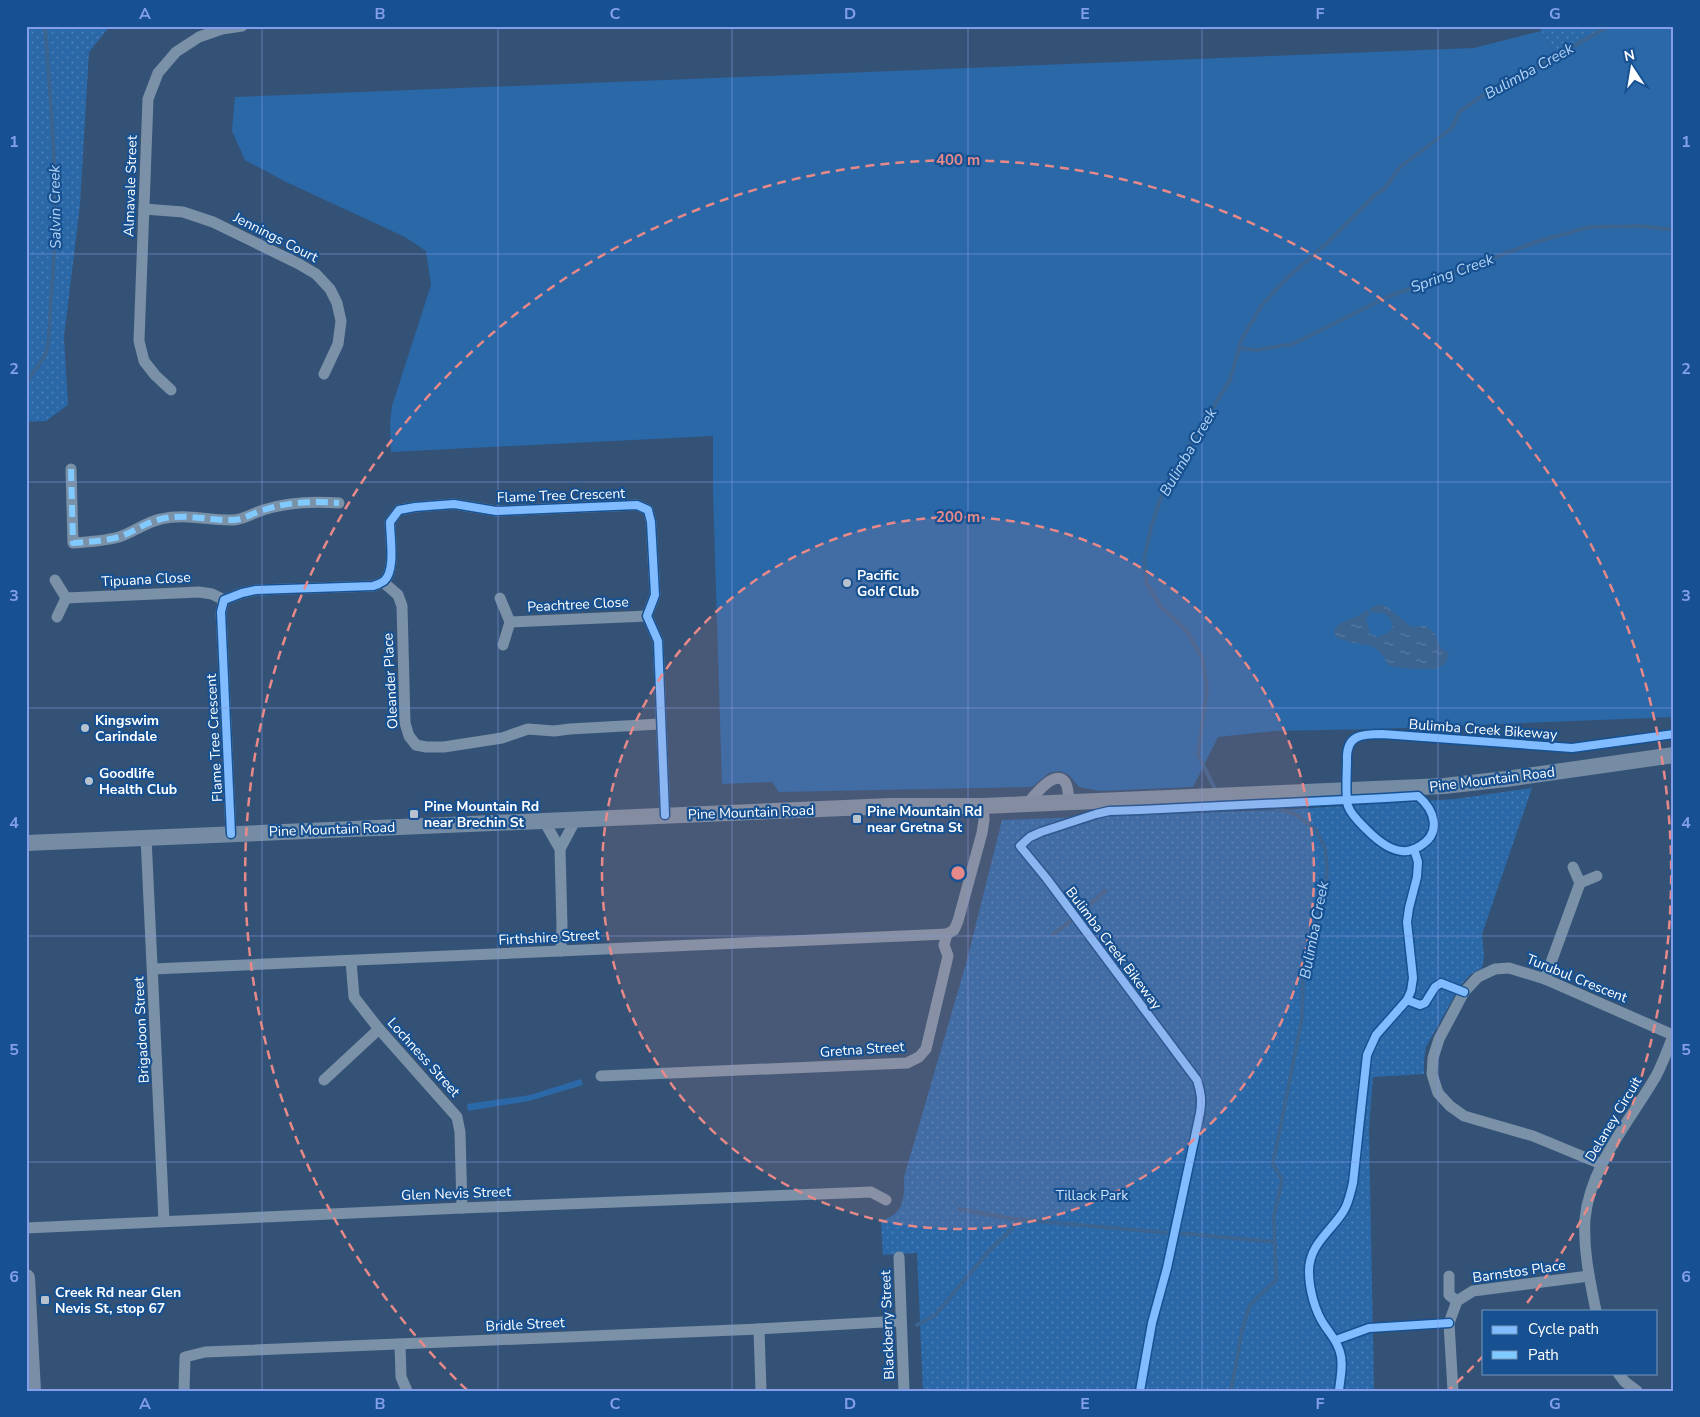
<svg xmlns="http://www.w3.org/2000/svg" width="1700" height="1417" viewBox="0 0 1700 1417" font-family="'Nunito Sans',sans-serif">
<style>
.grass{fill:#2b68a8}
.park{fill:url(#park-dots)}
.water{fill:url(#water-ripples)}
.lines{fill:none;stroke-linecap:round;stroke-linejoin:round}
.stream{stroke:#3c6491;stroke-width:4}
.minor{stroke:#7a91a8;stroke-width:11}
.secondary{stroke:#768ca4;stroke-width:16}
.primary{stroke:#7a8ea7;stroke-width:18}
.quiet{stroke:#80caff;stroke-width:6;stroke-dasharray:12 6;stroke-linecap:butt}
.cycleway-casing{stroke:#175191;stroke-width:11}
.cycleway{stroke:#80bcff;stroke-width:8}
.grid{fill:none;stroke:#839eea;stroke-width:1;stroke-opacity:0.55}
.ring{fill:none;stroke:#e88989;stroke-width:2.5;stroke-dasharray:9 6}
.poi-dot{fill:#b8c2cf;stroke:#175191;stroke-width:2}
.labels{text-anchor:middle;stroke-width:4.5;stroke-linejoin:round;paint-order:stroke}
.street-label{font-size:14px;fill:#fff;stroke:#175191}
.poi-label{font-size:14px;font-weight:bold;fill:#fff;stroke:#175191;text-anchor:start}
.park-label{font-size:14px;fill:#cce3fb;stroke:#175191}
.water-label{font-size:15px;font-style:italic;fill:#b2d4f7;stroke:#175191}
.centre{fill:#e88989;stroke:#175191;stroke-width:2.5}
.ring-label{font-size:15px;text-anchor:middle;font-weight:bold;fill:#e88989;stroke:#175191;stroke-width:4.5;stroke-linejoin:round;paint-order:stroke}
.neatline{fill:none;stroke:#839eea;stroke-width:2}
.grid-label{font-size:16px;text-anchor:middle;font-weight:bold;fill:#839eea}
</style>
<defs>
<pattern id="park-dots" width="8" height="8" patternUnits="userSpaceOnUse" patternTransform="scale(1.25)"><rect width="8" height="8" fill="#2b68a8"/><path d="M2 2h.1M6 6h.1" fill="none" stroke="#4b7fb5" stroke-width="1.8" stroke-linecap="round"/></pattern>
<pattern id="water-ripples" width="26" height="14" patternUnits="userSpaceOnUse" patternTransform="scale(1.25)"><rect width="26" height="14" fill="#3c6491"/><path d="M2 4q2-2 4 0t4 0M15 11q2-2 4 0t4 0" fill="none" stroke="#597ba2"/></pattern>
</defs>
<rect width="100%" height="100%" fill="#335275"/>
<g class="grass">
<path d="M1609,26H1674V717L1376,729L1274,731L1218,737L1193,787L1100,791L1079,787L1069,775L1060,771L1049,773L1032,787L779,792L772,782L722,784L713,491V436L391,452L390,424L392,406L431,285L426,251L405,237L284,181L245,160L232,131L235,97L1474,48L1541,31L1556,56Z"/>
<path d="M581,1079L583,1085L529,1101L468,1111L467,1104L530,1095Z"/>
</g>
<g class="park">
<path d="M26,26H110L89,52L80,205L64,337L68,405L46,421L26,422Z"/>
<path d="M1541,26H1609L1556,56L1541,31Z"/>
<path d="M1532,788L1482,934L1484,957L1482,968L1471,974L1460,986L1426,1047L1424,1060V1074L1373,1077L1369,1129L1374,1391H923L917,1253L883,1255L881,1221C905,1213 904,1199 904,1177L967,960L1002,820L1281,810L1455,799Z"/>
</g>
<path class="water" d="M1378,604L1386,606L1411,627L1425,626L1434,632L1441,648L1449,653C1445,672 1434,669 1418,669C1408,668 1399,668 1389,666C1374,635 1361,650 1336,637L1334,632C1339,618 1358,619 1367,610L1370,614L1366,619L1370,634L1378,637L1387,633L1393,627C1391,616 1384,611 1372,613L1369,609Z"/>
<g class="lines">
<g class="stream">
<path d="M1239,348L1257,350L1293,344L1387,297L1536,242L1589,227L1641,226L1674,230"/>
<path d="M26,382C33,372 43,362 47,350C50,337 50,311 51,297C60,206 52,116 45,26"/>
<path d="M1217,790L1215,789L1198,755L1207,688L1202,658L1186,630L1161,607L1147,584L1144,558L1152,524L1165,486L1230,380L1241,341L1261,306L1285,280L1327,243L1375,195L1385,188L1400,167L1452,128L1459,112L1498,85L1528,72L1609,26"/>
<path d="M1079,914L1105,891"/>
<path d="M1053,934L1071,921"/>
<path d="M959,1209L1013,1219L1170,1233"/>
<path d="M1179,1233L1275,1242"/>
<path d="M917,1325L935,1315L989,1251L1013,1228L1017,1219"/>
<path d="M1231,1391L1242,1330L1250,1305L1276,1280L1274,1216L1282,1180L1273,1164L1302,1019L1303,976L1325,891L1327,869L1325,848L1316,830L1295,814L1252,801"/>
</g>
<g class="minor">
<path d="M144,209L183,212L213,222L299,264L316,274L330,289L337,303L341,321L338,344L324,374"/>
<path d="M171,390L155,375L144,361L139,341L148,99L158,73L176,52L199,37L222,29L242,26"/>
<path d="M71,469L73,543C89,542 104,541 119,537C134,532 146,522 161,519C186,513 209,521 234,520C245,519 253,513 263,510C288,502 313,501 339,503"/>
<path d="M55,580L66,598L57,617"/>
<path d="M383,582L398,595L402,606L405,723L409,736L416,745L426,747H444L502,738L528,729L554,731L570,729L660,724"/>
<path d="M66,598L199,592L212,594L224,600"/>
<path d="M500,598L510,622L503,645"/>
<path d="M510,622L647,616"/>
<path d="M1027,804C1033,797 1055,768 1065,782C1069,787 1068,796 1069,803"/>
<path d="M544,821L560,849L562,926L561,951"/>
<path d="M231,834L221,612L224,600L242,593L256,590L373,586C377,585 381,583 384,581C396,571 390,537 390,522L399,510L415,507L454,504L496,511L637,505L648,510L651,522L655,595L647,616L658,641L665,815"/>
<path d="M146,837L164,1221"/>
<path d="M560,849L576,819"/>
<path d="M1573,867L1580,883L1597,876"/>
<path d="M351,961L354,997L379,1029L457,1117L460,1132L462,1208"/>
<path d="M153,969L947,934"/>
<path d="M1545,979L1580,883"/>
<path d="M601,1076L907,1063L919,1057L926,1049L948,956L944,945L947,934L954,930L958,921L982,833L984,820L983,806"/>
<path d="M324,1080L379,1029"/>
<path d="M1601,1164L1533,1136L1464,1116L1450,1106L1438,1093L1432,1074L1433,1058L1439,1039L1464,992L1478,977L1495,969L1509,968L1545,979L1673,1035"/>
<path d="M26,1228L462,1208L871,1192L886,1200"/>
<path d="M899,1257L904,1391"/>
<path d="M1449,1276V1295L1457,1301"/>
<path d="M1596,1311C1590,1281 1583,1250 1585,1219C1590,1166 1630,1121 1656,1076C1663,1063 1668,1048 1674,1034"/>
<path d="M759,1329L761,1391"/>
<path d="M400,1344L401,1377L407,1391"/>
<path d="M1618,1373L1625,1382L1637,1391"/>
<path d="M184,1391L185,1357L205,1352L759,1329L901,1321"/>
<path d="M1453,1391L1449,1323L1457,1301L1473,1291L1589,1276"/>
</g>
<path class="secondary" d="M26,843L891,806H983L1444,786L1506,779L1674,755"/>
<path class="primary" d="M26,1278L32,1391"/>
<path class="quiet" d="M71,469L73,543C89,542 104,541 119,537C134,532 146,522 161,519C186,513 209,521 234,520C245,519 253,513 263,510C288,502 313,501 339,503"/>
<g class="cycleway-casing">
<g id="cycleway">
<path d="M231,834L221,612L224,600L242,593L256,590L373,586C377,585 381,583 384,581C396,571 390,537 390,522L399,510L415,507L454,504L496,511L637,505L648,510L651,522L655,595L647,616L658,641L665,815"/>
<path d="M1407,1000L1420,1005L1425,1003L1435,987L1441,983L1464,992"/>
<path d="M1336,1340L1369,1328L1449,1323"/>
<path d="M1140,1391L1152,1323L1167,1268L1200,1113C1202,1100 1201,1092 1197,1080L1047,879L1020,846L1030,837L1041,832L1096,814L1109,811L1140,810L1386,798L1418,796C1435,810 1442,833 1420,846C1415,849 1408,852 1402,851C1389,850 1376,839 1367,830C1360,823 1351,815 1348,806C1345,796 1347,772 1347,760C1346,735 1361,734 1382,734L1572,748L1674,734"/>
<path d="M1339,1391C1340,1379 1344,1364 1340,1352C1337,1341 1331,1335 1325,1326C1315,1312 1309,1289 1309,1271C1309,1245 1330,1232 1343,1212C1349,1203 1350,1194 1353,1183L1367,1055L1376,1035L1407,1000L1411,991L1413,978L1407,922L1409,908L1417,877L1418,862L1414,849"/>
</g>
</g>
<use href="#cycleway" class="cycleway"/>
</g>
<path class="grid" d="M262,26V1391M498,26V1391M732,26V1391M968,26V1391M1202,26V1391M1438,26V1391M26,254H1674M26,482H1674M26,708H1674M26,936H1674M26,1162H1674"/>
<circle cx="958" cy="873" r="356" fill="#e88989" fill-opacity=".12"/>
<g class="ring">
<circle cx="958" cy="873" r="356"/>
<path d="M1484 1355A713 713 0 0 1 1449 1390M467 1390A713 713 0 1 1 1524 1307"/>
</g>
<g class="poi-dot">
<circle cx="847" cy="583" r="5"/>
<circle cx="85" cy="728" r="5"/>
<circle cx="89" cy="781" r="5"/>
<rect x="409" y="809" width="10" height="10" rx="2.5"/>
<rect x="852" y="814" width="10" height="10" rx="2.5"/>
<rect x="40" y="1295" width="10" height="10" rx="2.5"/>
</g>
<g class="labels">
<g class="street-label">
<text transform="translate(130 186) rotate(-88)" y="5">Almavale Street</text>
<text transform="translate(276 237) rotate(27)" y="5">Jennings Court</text>
<text transform="translate(561 495) rotate(-2)" y="5">Flame Tree Crescent</text>
<text transform="translate(146 579) rotate(-3)" y="5">Tipuana Close</text>
<text transform="translate(578 604) rotate(-3)" y="5">Peachtree Close</text>
<text transform="translate(390 681) rotate(-93)" y="5">Oleander Place</text>
<text transform="translate(1483 729) rotate(4)" y="5">Bulimba Creek Bikeway</text>
<text transform="translate(214 738) rotate(-93)" y="5">Flame Tree Crescent</text>
<text transform="translate(1492 779) rotate(-7)" y="5">Pine Mountain Road</text>
<text transform="translate(751 812) rotate(-2)" y="5">Pine Mountain Road</text>
<text transform="translate(332 829) rotate(-2)" y="5">Pine Mountain Road</text>
<text transform="translate(549 937) rotate(-3)" y="5">Firthshire Street</text>
<text transform="translate(1114 948) rotate(53)" y="5">Bulimba Creek Bikeway</text>
<text transform="translate(1577 978) rotate(22)" y="5">Turubul Crescent</text>
<text transform="translate(141 1030) rotate(-93)" y="5">Brigadoon Street</text>
<text transform="translate(862 1049) rotate(-4)" y="5">Gretna Street</text>
<text transform="translate(424 1057) rotate(48)" y="5">Lochness Street</text>
<text transform="translate(1613 1119) rotate(-59)" y="5">Delaney Circuit</text>
<text transform="translate(456 1193) rotate(-2)" y="5">Glen Nevis Street</text>
<text transform="translate(1519 1271) rotate(-8)" y="5">Barnstos Place</text>
<text transform="translate(525 1324) rotate(-3)" y="5">Bridle Street</text>
<text transform="translate(887 1325) rotate(-92)" y="5">Blackberry Street</text>
</g>
<g class="poi-label">
<text x="857" y="580">Pacific<tspan x="857" dy="16">Golf Club</tspan></text>
<text x="95" y="725">Kingswim<tspan x="95" dy="16">Carindale</tspan></text>
<text x="99" y="778">Goodlife<tspan x="99" dy="16">Health Club</tspan></text>
<text x="424" y="811">Pine Mountain Rd<tspan x="424" dy="16">near Brechin St</tspan></text>
<text x="867" y="816">Pine Mountain Rd<tspan x="867" dy="16">near Gretna St</tspan></text>
<text x="55" y="1297">Creek Rd near Glen<tspan x="55" dy="16">Nevis St, stop 67</tspan></text>
</g>
<g class="park-label">
<text x="1092" y="1200">Tillack Park</text>
</g>
<g class="water-label">
<text transform="translate(1529 71) rotate(-29)" y="5">Bulimba Creek</text>
<text transform="translate(55 207) rotate(-91)" y="5">Salvin Creek</text>
<text transform="translate(1452 273) rotate(-20)" y="5">Spring Creek</text>
<text transform="translate(1188 452) rotate(-60)" y="5">Bulimba Creek</text>
<text transform="translate(1314 930) rotate(-79)" y="5">Bulimba Creek</text>
</g>
</g>
<circle cx="958" cy="873" r="8" class="centre"/>
<g class="ring-label">
<text x="958" y="165">400 m</text>
<text x="958" y="522">200 m</text>
</g>
<rect width="1700" height="1417" fill="none" stroke="#175191" stroke-width="55"/>
<rect x="1482" y="1310" width="175" height="65" fill="#175191" stroke="#7497bd"/>
<rect x="1492" y="1326" width="25" height="8" fill="#80bcff" stroke="#7497bd"/>
<text x="1528" y="1334" font-size="15" fill="#ffffff">Cycle path</text>
<rect x="1492" y="1351" width="25" height="8" fill="#80caff" stroke="#7497bd"/>
<text x="1528" y="1360" font-size="15" fill="#ffffff">Path</text>
<g transform="translate(1632 68) rotate(348)" stroke="#175191" stroke-width="4" paint-order="stroke">
<path d="M0-4L9 19L0 12L-9 19Z" fill="#ffffff"/>
<text y="-8" font-size="14" font-weight="bold" text-anchor="middle" fill="#ffffff">N</text>
</g>
<rect x="28" y="28" width="1644" height="1362" class="neatline"/>
<g class="grid-label">
<text x="145" y="19">A</text>
<text x="380" y="19">B</text>
<text x="615" y="19">C</text>
<text x="850" y="19">D</text>
<text x="1085" y="19">E</text>
<text x="1320" y="19">F</text>
<text x="1555" y="19">G</text>
<text x="14" y="147">1</text>
<text x="1686" y="147">1</text>
<text x="14" y="374">2</text>
<text x="1686" y="374">2</text>
<text x="14" y="601">3</text>
<text x="1686" y="601">3</text>
<text x="14" y="828">4</text>
<text x="1686" y="828">4</text>
<text x="14" y="1055">5</text>
<text x="1686" y="1055">5</text>
<text x="14" y="1282">6</text>
<text x="1686" y="1282">6</text>
<text x="145" y="1409">A</text>
<text x="380" y="1409">B</text>
<text x="615" y="1409">C</text>
<text x="850" y="1409">D</text>
<text x="1085" y="1409">E</text>
<text x="1320" y="1409">F</text>
<text x="1555" y="1409">G</text>
</g>
</svg>
